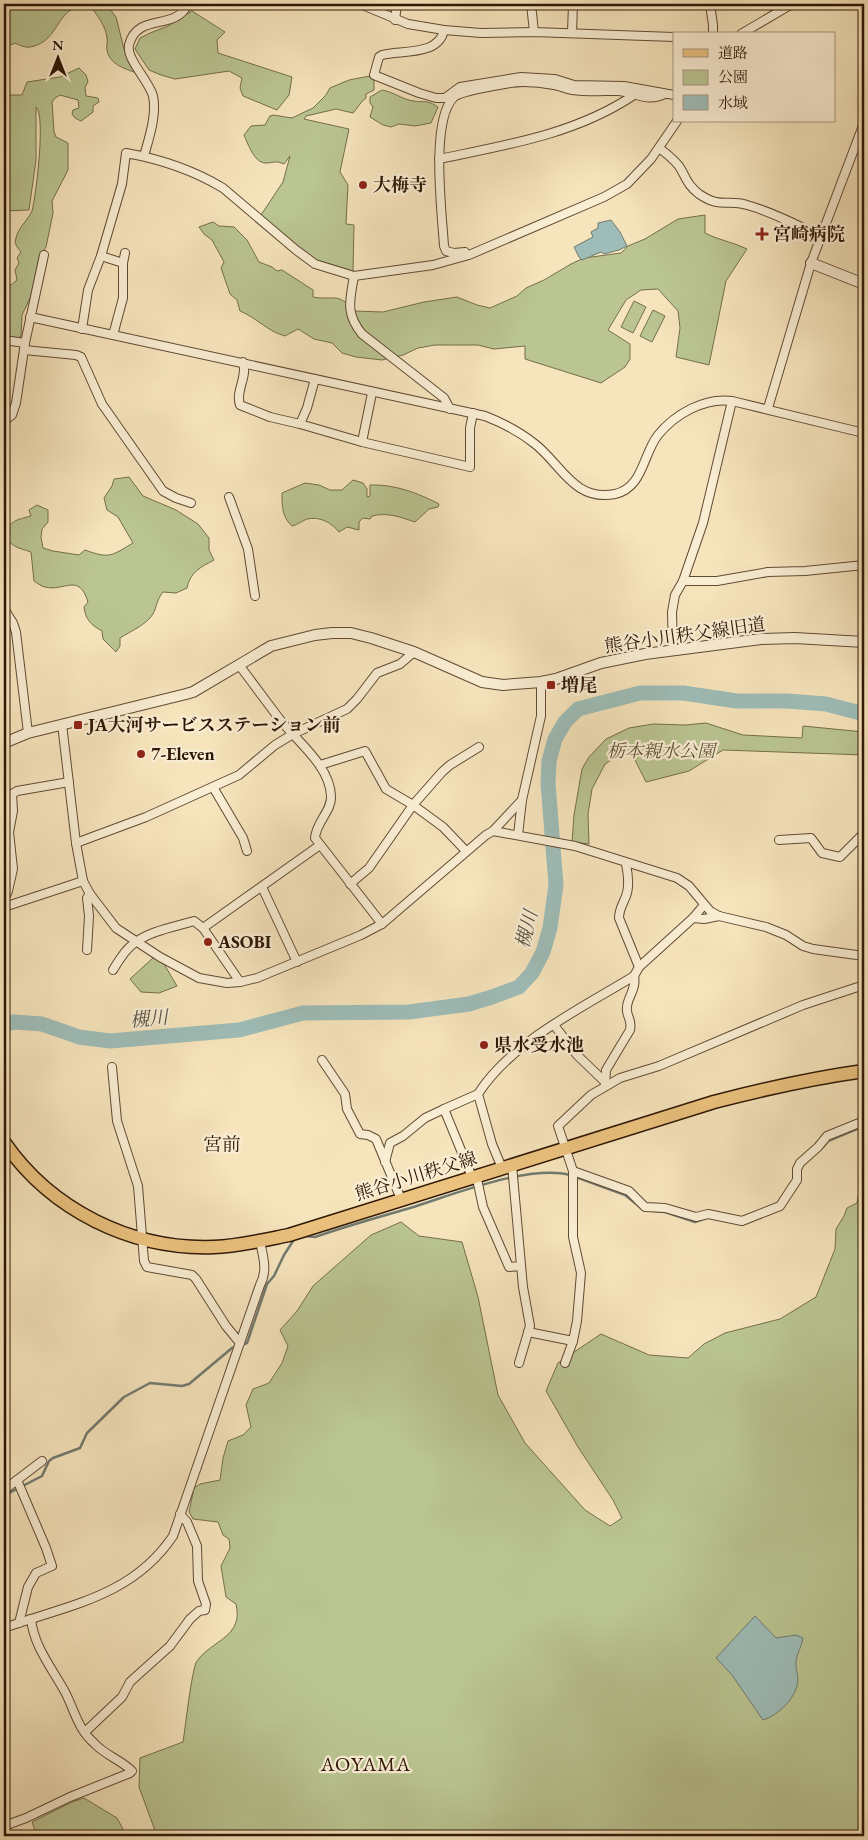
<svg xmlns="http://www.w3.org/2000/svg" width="868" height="1840" viewBox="0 0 868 1840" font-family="'EB Garamond','Noto Serif JP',serif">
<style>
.green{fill:#bac592;stroke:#746e4c}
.water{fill:#9ebdb8;stroke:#717a70}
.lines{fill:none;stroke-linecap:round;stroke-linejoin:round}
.stream{stroke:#717a70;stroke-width:2.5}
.river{stroke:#9ebdb8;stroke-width:15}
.minor-casing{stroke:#604a33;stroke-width:10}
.tertiary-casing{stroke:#604a33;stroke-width:12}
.primary-casing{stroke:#2e1605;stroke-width:15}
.minor{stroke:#f9edd3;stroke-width:8}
.tertiary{stroke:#f9edd3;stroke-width:10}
.primary{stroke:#ebc27e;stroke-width:12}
.poi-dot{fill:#8f2418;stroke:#f9edd3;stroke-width:2}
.labels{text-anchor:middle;stroke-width:4.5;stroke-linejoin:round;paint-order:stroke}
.poi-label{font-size:18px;font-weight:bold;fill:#2e1605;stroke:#f9edd3;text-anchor:start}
.street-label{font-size:18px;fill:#2e1605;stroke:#f9edd3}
.park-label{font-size:18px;font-style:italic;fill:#5f5336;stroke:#f9edd3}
.water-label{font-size:19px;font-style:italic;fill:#555044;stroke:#f9edd3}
.neighbourhood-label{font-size:19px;fill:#2e1605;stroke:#f9edd3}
.quarter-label{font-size:20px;letter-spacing:1px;fill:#2e1605;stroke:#f9edd3}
</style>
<rect width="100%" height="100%" fill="#f6e4bc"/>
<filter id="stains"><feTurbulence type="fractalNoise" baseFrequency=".004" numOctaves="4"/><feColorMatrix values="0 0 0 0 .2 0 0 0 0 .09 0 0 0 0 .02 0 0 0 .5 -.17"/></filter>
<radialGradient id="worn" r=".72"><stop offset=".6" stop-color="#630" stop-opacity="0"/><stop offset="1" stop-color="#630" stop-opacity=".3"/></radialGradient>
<g class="green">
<path d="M4,4H106L116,17L124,49L137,73C125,69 109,64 107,50C106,46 108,42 107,38C106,27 98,16 91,7C55,1 62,42 30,47C25,48 19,45 15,43L4,48Z"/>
<path d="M192,11L225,32L217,40L218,53L292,77L289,95L277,110L243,96L240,88L242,78L229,71L175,79L161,75L149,70L135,49L140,38L150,33L168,26Z"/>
<path d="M79,68L86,75L88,82L85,87L86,96L98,98L99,102L93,106V112L81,121L75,118L72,114L73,110L79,108L78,100L60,95L55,98L52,102L54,132L56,137L68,143V170L52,201L53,213L46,247L39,258L31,296L22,315L21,336L17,339L4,336V299L9,295L5,290L17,280L15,270L19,263L17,258L21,252C17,247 14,244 16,238C18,228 28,220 32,211C36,196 46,115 36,107V160L29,210L4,211V95H22L27,82L60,77Z"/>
<path d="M370,76L374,81V90L366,94V98C360,102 358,108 353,113L336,109L306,116L304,119L349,129L340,172L348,185L346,224L354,225L353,271L310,258L261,215L283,182L290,156L284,164C275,160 274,163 265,163C254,162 248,144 244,135L251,126L265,125L270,116L273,115L292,118L313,108L326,95L330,88L349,80Z"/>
<path d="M382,90C394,92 403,100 414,101C425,103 426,99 438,107L431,123L415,126L399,124L391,127L383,125L370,117L373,107L370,103V97Z"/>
<path d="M705,215V233C718,240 733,242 747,249L726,281L709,365L676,357L680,328L678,311L658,289L641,290L626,300L608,330L630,344V359L625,367L601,383L525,359V346L494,349L478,345H435L418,348L403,355L382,360L356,357L342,353L332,343L314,339L298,329L285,336C267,331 257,318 240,311L237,300L230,294L221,268L224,262L212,240L204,234L199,227L213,222L219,226L234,227L247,240L259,262L272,267L277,271L282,270L313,290V297C335,301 337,291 354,311L383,312L424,302L457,297L477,305L490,308L517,296L526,288L544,280L571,264L584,258L621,253L628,246L645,239L678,219Z"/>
<path d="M634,301L646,307L633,333L621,327Z"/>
<path d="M653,310L665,316L652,342L640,336Z"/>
<path d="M129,477L143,496L176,510L198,524L209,538V550L214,560C201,567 190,572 187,588L176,593L163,592C157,599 157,606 153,614C146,625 131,631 120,638V646L116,652L103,639L102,631C90,624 86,620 84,607L88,602C79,572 64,592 45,587C41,586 37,583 34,581L31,552C19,548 11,547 4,535C11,520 16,520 31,516L29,510L37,505L48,510V522L42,529L41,537L43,548L53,551L79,555L85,550C110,559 111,556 133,543L118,517L107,510L104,498L112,486L114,479Z"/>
<path d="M353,480L363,483L367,489V497L370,496V485C394,484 418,493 439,504L438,507L429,509L415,522C400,517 388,512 372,516L370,519L363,518L359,522V530L347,527L339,532C332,523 320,516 307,519C302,521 299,524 292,526C282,517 282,506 282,493L305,483L319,485L330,490H342Z"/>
<path d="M706,723L743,735L802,738L803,726L864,732V755L723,750L689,771L646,782L633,756L619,755L605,764L592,789L588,814L589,844L572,842L574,815L582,769L589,757L606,739L629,728L653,724L686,725Z"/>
<path d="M154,957L164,964L177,986L159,993L141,992L130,979Z"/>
<path d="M864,1189V1836H157L139,1787L140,1758L183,1742C185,1730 192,1667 197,1661C212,1640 244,1637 236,1604L226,1597L221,1566L230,1548L229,1539L223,1535L218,1522L193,1519L189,1512L194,1488L200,1484L220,1480L223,1458L228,1441L243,1435L251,1427L246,1405L253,1389L269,1383L282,1363L288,1346L280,1330L297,1311L313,1286L371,1235L401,1222L419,1236L462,1242L478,1297L498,1395L525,1443L585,1510L610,1526L622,1518L613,1500L578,1447L546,1391L558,1363L601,1334L649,1355L688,1358L704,1344L725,1333L780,1319L816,1297L835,1249L836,1229L844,1216L847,1208L857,1203L859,1192Z"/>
<path d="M84,1798L117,1818L123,1829L117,1836H37L32,1822L72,1802Z"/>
</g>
<g class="water">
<path d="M611,220L620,232L627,246L619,250L604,254L601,252L582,260L579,257L574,247L593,237L591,232L598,228V223Z"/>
<path d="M755,1616L776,1638L796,1635L803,1638C802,1646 797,1653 796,1661C795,1667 798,1674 798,1680C797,1697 779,1715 763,1720L732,1675L716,1658Z"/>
</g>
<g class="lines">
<g class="stream">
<path d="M4,793L7,807L4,827"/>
<path d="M4,827L7,843"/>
<path d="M824,1146L828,1141L864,1126"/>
<path d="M576,1177L625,1195L640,1207"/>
<path d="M644,1210L665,1212L695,1222L707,1218"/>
<path d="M750,1221L769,1214"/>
<path d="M305,1236L315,1237C346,1226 379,1217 410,1208C452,1195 529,1164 570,1175"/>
<path d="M4,1498L11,1492L42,1476L49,1461L53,1458L80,1448L87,1433L124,1397L150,1383L182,1386L189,1384L232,1348L247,1343L267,1284L274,1276L284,1255L295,1238"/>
</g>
<path class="river" d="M4,1024L15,1022L42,1024L79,1037L110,1041L239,1030L303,1013L409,1012L469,1004L492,997L519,987L532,973L543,952L550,928L556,885L548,783L549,761L555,739L565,722L578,709L640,693H683L737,701H787L826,704L864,714"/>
<g class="minor-casing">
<g id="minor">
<path d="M360,4L408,24L444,30L481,33L534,32L674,37"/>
<path d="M531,4L534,32"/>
<path d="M710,4L713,25V34"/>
<path d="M395,20L397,4"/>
<path d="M444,30C439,56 401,50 382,55L379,57L374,75L419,93L436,98H445L460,87L521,77L555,79L574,85L624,86L674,95"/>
<path d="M572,33L573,4"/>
<path d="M741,34L792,4"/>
<path d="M659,148C666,153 673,159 679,166C686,177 687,185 699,194C721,209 727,199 747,205C773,212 796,225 821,236"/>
<path d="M144,156C149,138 157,115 153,96C149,81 126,59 129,45C137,12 175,32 188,4"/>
<path d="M439,159C507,145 576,134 634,95"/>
<path d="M465,252L454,253L446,251L444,246C442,213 430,120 454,97C460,91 512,82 523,82C533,82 544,83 554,85C560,86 566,89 572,90C587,92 602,91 617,91C636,92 646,103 665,94"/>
<path d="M101,256L123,263"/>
<path d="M354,276C350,300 345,313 362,334L444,398L450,409"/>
<path d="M30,317L485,416C503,423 520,432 535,444C561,464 574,502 615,494C643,488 643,454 658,435C675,414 705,397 732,401"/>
<path d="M82,329L88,290L101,256L122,184L126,153C160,159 193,170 223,188L296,250L315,264L354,276L433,265L469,255L604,197L627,184L651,159L677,121"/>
<path d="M113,335L123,298V263L125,253"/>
<path d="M4,340L25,343"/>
<path d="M24,350L76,355L81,357L102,404L163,491L176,498L191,503"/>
<path d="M243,362C248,377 235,391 240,405L270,417L300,424L307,408L315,379"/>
<path d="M768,408L811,263L864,123"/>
<path d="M4,421L12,415L16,403L25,343L44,255"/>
<path d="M300,424L362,442L372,393"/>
<path d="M362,442L470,467V428L473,413"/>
<path d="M229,497L248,549L255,596"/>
<path d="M683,581H717L768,572L805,571L864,565"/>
<path d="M4,609L13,623L16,632L28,733"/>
<path d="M673,650L672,612L675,595L683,581L703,523L732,401L864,433"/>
<path d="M239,665C252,682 265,700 278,717C295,740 330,765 331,796C332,811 316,822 315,838L382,924"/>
<path d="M62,724L76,843L83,881L90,894L116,928L160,957L199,978L227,983L240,982L257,978L361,935L382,924L486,835L493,831L522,800"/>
<path d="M320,765L365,751L386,789L413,805L443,827L466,851"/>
<path d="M213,787L243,838L247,851"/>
<path d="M493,831L575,846L677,878L689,886L710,911L719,916L766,927L786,935L803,946L813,949L864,956"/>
<path d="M518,835L522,800L541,716V682"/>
<path d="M779,840L811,838L822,853L840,857L864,833"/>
<path d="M76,843L146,817L239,775L275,745L293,734L347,709L357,699L377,673L400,664L414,652"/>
<path d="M350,884L369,868L413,805L442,772L450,765L479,747"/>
<path d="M262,887L297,962"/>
<path d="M4,900L8,891L13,869L9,832L13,811L12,794L17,791L69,782"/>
<path d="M4,907L83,881"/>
<path d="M693,918L704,919L719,916"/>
<path d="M203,928L320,845"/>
<path d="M87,950L89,916L87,898L90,894"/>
<path d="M639,967L693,918L704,905"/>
<path d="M113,970C118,962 124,951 132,945C148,931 174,927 194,921L203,928L240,982"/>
<path d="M554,1025L577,1055L604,1081"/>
<path d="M322,1060L345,1094L347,1109L360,1134L368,1135L376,1139L401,1199"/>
<path d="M112,1067L117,1121L138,1186L144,1261L147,1267L192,1275L196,1279L226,1326L240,1343"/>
<path d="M605,1086L606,1070L630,1030C632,1020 628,1019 627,1011C625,999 637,991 634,976L639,967L619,918C619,909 623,904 626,896C630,886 628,874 626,864"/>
<path d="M385,1162L390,1143L403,1136L425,1118L444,1109"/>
<path d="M512,1165L523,1287L530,1326L519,1363"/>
<path d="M502,1168L492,1144L478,1094C512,1041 582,1008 634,976"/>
<path d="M573,1171L629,1191L645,1207L665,1208L696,1217L708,1214L742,1221L780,1206L797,1180V1169L800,1163L818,1147L827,1136L864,1121"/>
<path d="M472,1177L444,1109L478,1094"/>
<path d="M477,1179L483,1207L509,1267L521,1266"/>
<path d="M528,1332L573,1341"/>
<path d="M565,1363L573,1341L577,1321L581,1273L573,1237V1171L558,1126L591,1095L620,1078L659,1066L803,1005L864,985"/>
<path d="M17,1480L46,1548L52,1566L36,1573L28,1587L19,1623"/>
<path d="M4,1490L42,1461"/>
<path d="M4,1628C68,1605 132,1597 173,1536L260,1285C268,1270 263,1257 260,1241"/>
<path d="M85,1732L122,1697L130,1682L170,1646L190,1619L199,1611L205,1610L206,1604L198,1581L197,1546L187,1522L180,1514"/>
<path d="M4,1826L26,1818L70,1797L130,1773L132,1771C121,1760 105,1755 95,1744C77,1728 75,1711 65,1692C52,1668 34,1647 31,1619"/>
</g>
</g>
<g class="tertiary-casing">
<g id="tertiary">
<path d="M811,263L864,284"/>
<path d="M4,743L28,733L186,694L193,692L271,646L315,635L332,633H351L371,638L414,652L482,682L503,685L541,682L556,679L601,663L645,654L761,639L795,638L864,642"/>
</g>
</g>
<g class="primary-casing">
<path id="primary" d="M4,1142C51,1210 131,1250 214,1247C239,1246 264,1240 289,1235L714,1102C764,1089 813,1078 864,1071"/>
</g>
<use href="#minor" class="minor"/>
<use href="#tertiary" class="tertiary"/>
<use href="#primary" class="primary"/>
</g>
<g class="poi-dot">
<circle cx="363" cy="185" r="5"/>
<path d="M759.5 226.5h5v5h5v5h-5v5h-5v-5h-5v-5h5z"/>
<rect x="546" y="680" width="10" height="10" rx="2.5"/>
<rect x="73" y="720" width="10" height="10" rx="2.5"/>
<circle cx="141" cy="754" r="5"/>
<circle cx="208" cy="942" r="5"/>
<circle cx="484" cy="1045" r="5"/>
</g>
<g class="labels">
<g class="poi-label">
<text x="373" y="191">大梅寺</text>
<text x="773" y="240">宮崎病院</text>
<text x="561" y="691">増尾</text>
<text x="88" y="731">JA大河サービスステーション前</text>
<text x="151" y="760">7-Eleven</text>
<text x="218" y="948">ASOBI</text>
<text x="494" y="1051">県水受水池</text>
</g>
<g class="street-label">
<text transform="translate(685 635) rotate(-8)" y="6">熊谷小川秩父線旧道</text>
<text transform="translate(416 1176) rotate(-17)" y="6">熊谷小川秩父線</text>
</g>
<g class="park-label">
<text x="661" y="757">栃本親水公園</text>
</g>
<g class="water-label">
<text transform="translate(526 929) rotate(-76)" y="7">槻川</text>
<text transform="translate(149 1018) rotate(-5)" y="7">槻川</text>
</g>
<g class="neighbourhood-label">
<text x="222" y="1151">宮前</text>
</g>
<g class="quarter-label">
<text x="366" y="1771">AOYAMA</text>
</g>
</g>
<rect width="868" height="1840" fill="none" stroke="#f6e4bc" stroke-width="20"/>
<rect x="5" y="5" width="858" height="1830" fill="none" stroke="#2e1605" stroke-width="2.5"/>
<rect x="10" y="10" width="848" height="1820" fill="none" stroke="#2e1605"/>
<rect x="673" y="32" width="162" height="90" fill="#f9edd3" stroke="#a89781"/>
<rect x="683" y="49" width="25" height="8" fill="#ebc27e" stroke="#a89781"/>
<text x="718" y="58" font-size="15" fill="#2e1605">道路</text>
<rect x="683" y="70" width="25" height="15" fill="#bac592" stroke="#a89781"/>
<text x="718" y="82" font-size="15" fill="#2e1605">公園</text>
<rect x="683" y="95" width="25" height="15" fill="#9ebdb8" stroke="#a89781"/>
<text x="718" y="108" font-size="15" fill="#2e1605">水域</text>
<g transform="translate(58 58)" stroke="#f9edd3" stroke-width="4" paint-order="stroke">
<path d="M0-4L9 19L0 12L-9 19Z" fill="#2e1605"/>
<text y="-8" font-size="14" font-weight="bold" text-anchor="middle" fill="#2e1605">N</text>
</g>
<rect width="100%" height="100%" filter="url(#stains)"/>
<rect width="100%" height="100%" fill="url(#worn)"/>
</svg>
